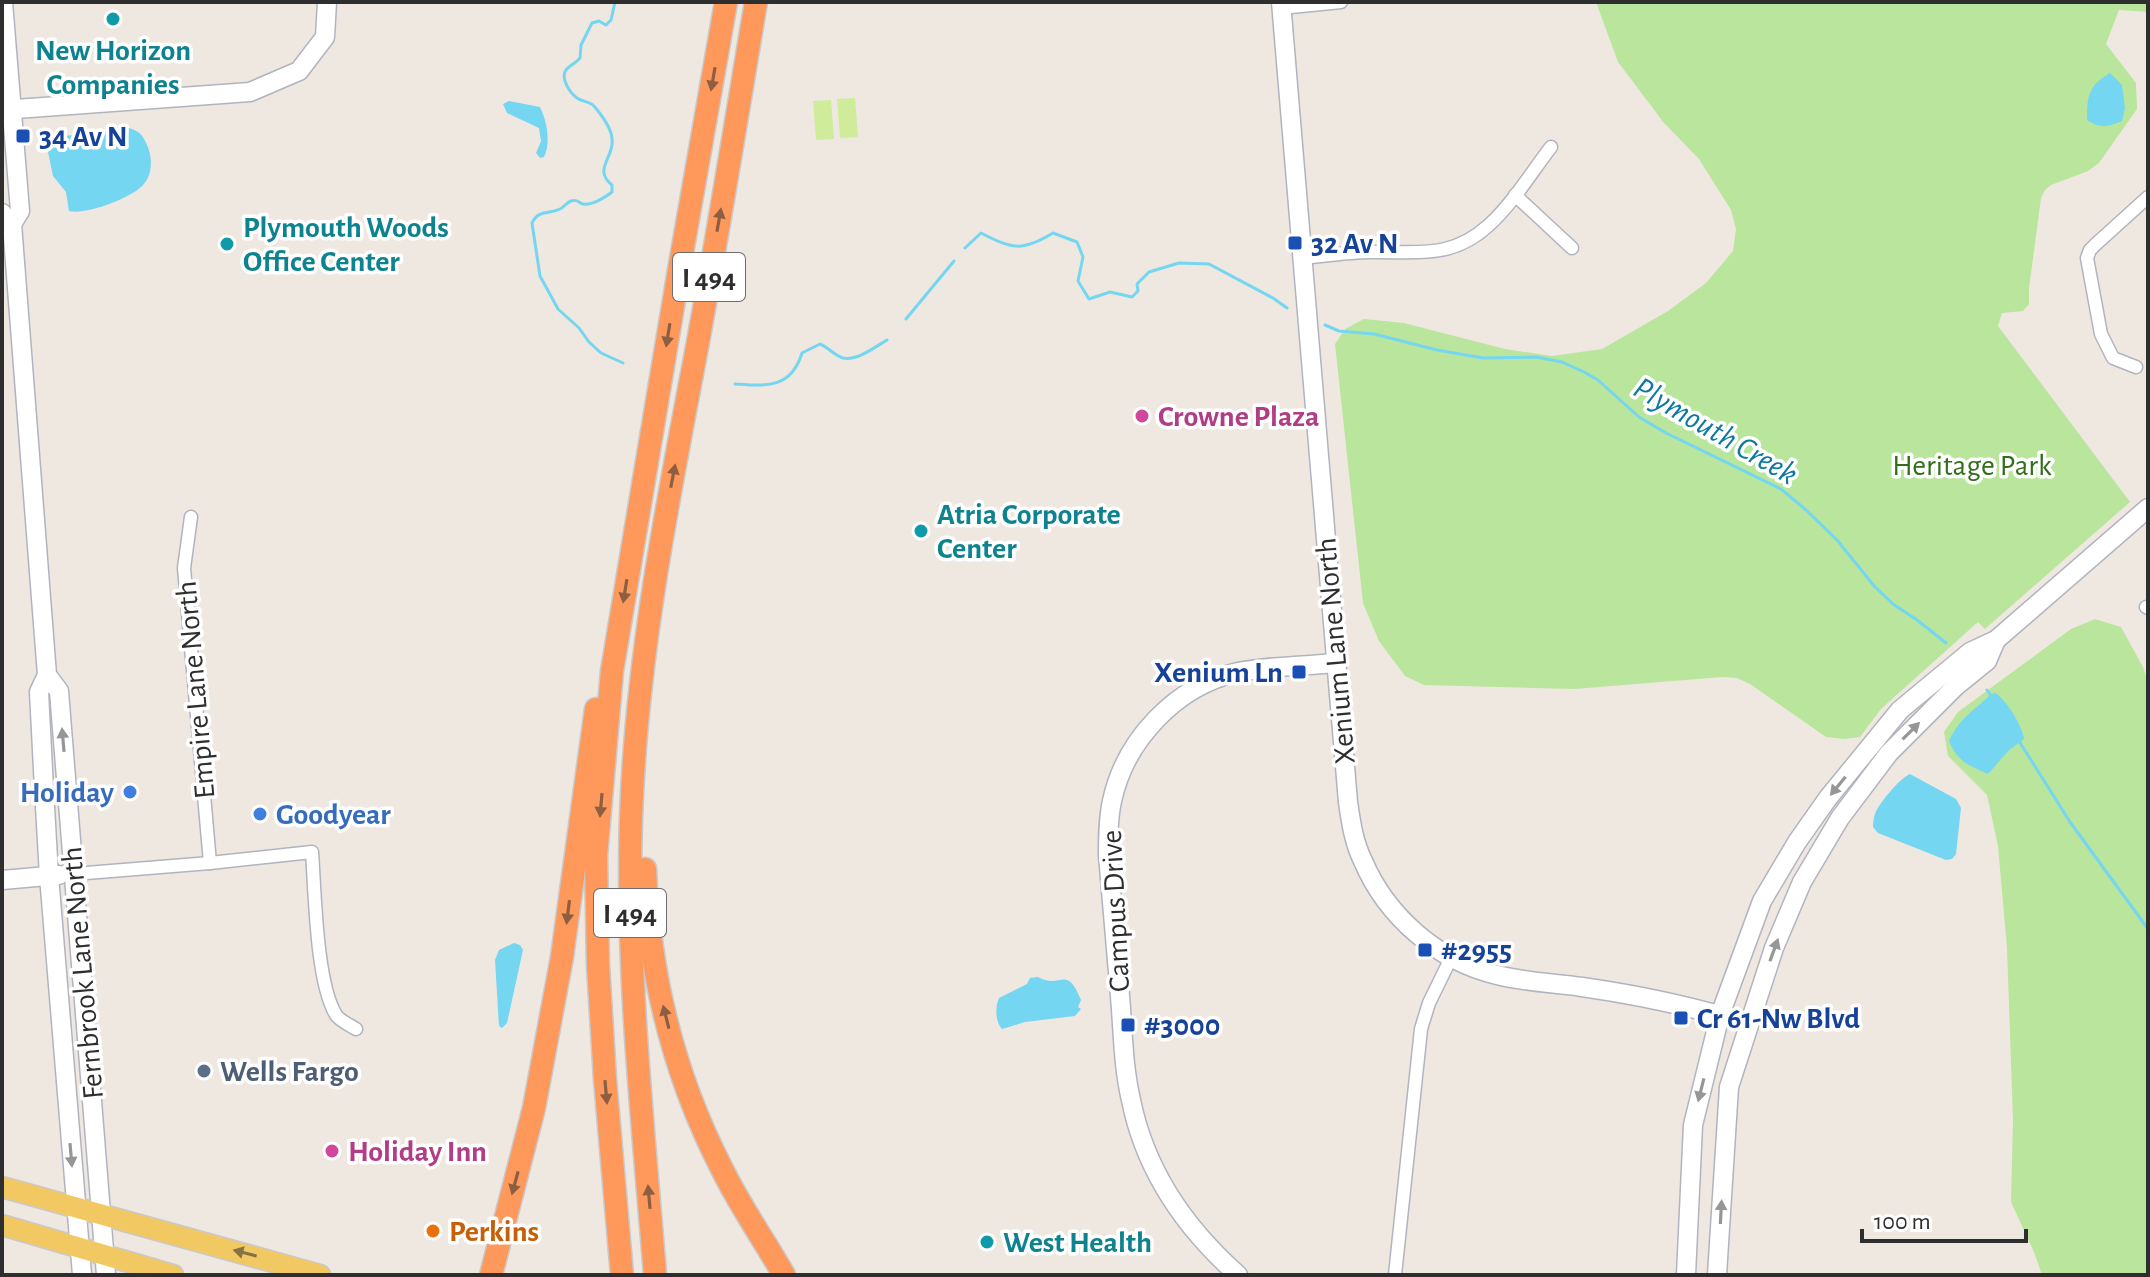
<svg xmlns="http://www.w3.org/2000/svg" width="2150" height="1277" viewBox="0 0 2150 1277" font-family="'Alegreya Sans',sans-serif">
<style>
.green{fill:#bae59d}
.pitch{fill:#ceec99}
.water{fill:#74d6f0}
.lines{fill:none;stroke-linecap:round;stroke-linejoin:round}
.stream{stroke:#74d6f0;stroke-width:3}
.street-casing{stroke:#b1b4be;stroke-width:15}
.secondary-casing{stroke:#b1b4be;stroke-width:21}
.primary-casing{stroke:#c9c9c9;stroke-width:23}
.highway-casing{stroke:#c9c9c9;stroke-width:25}
.street{stroke:#fff;stroke-width:12}
.secondary{stroke:#fff;stroke-width:18}
.primary{stroke:#f2c862;stroke-width:20}
.highway{stroke:#ff995b;stroke-width:22}
.oneway{fill:#8c5e42}
.oneway2{fill:#969696}
.oneway3{fill:#867345}
.culture-dot{fill:#0f9aa8;stroke:#fff;stroke-width:3}
.transit-dot{fill:#1a4fb4;stroke:#fff;stroke-width:3}
.hotel-dot{fill:#d1479c;stroke:#fff;stroke-width:3}
.shop-dot{fill:#3f7fe0;stroke:#fff;stroke-width:3}
.service-dot{fill:#5c6f8a;stroke:#fff;stroke-width:3}
.food-dot{fill:#e8710a;stroke:#fff;stroke-width:3}
.labels{text-anchor:middle;stroke-width:7;stroke-linejoin:round;paint-order:stroke}
.shield{fill:#fff;stroke:#6d6d6d;stroke-width:2}
.shield-label{font-size:28px;font-weight:bold;fill:#2e2e2e}
.culture-label{font-size:30px;font-weight:bold;fill:#0d838f;stroke:#fff;text-anchor:start}
.transit-label{font-size:30px;font-weight:bold;fill:#164399;stroke:#fff;text-anchor:start}
.hotel-label{font-size:30px;font-weight:bold;fill:#b23c85;stroke:#fff;text-anchor:start}
.park-label{font-size:30px;fill:#316e1b;stroke:#fff}
.street-label{font-size:30px;fill:#2e2e2e;stroke:#fff}
.shop-label{font-size:30px;font-weight:bold;fill:#366cbe;stroke:#fff;text-anchor:end}
.service-label{font-size:30px;font-weight:bold;fill:#4e5e75;stroke:#fff;text-anchor:start}
.food-label{font-size:30px;font-weight:bold;fill:#c56008;stroke:#fff;text-anchor:start}
.water-label{font-size:32px;font-style:italic;fill:#0d78a3;stroke:#fff}
</style>
<rect width="100%" height="100%" fill="#efe8e1"/>
<g class="green">
<path d="M1596,2H2148V12L2119,10L2106,44L2136,83L2137,109L2099,163L2088,171L2051,185L2045,190L2041,198L2029,288V304L2023,311L2002,313L1998,326L2130,502L1985,629L1978,622L1881,709L1860,737L1844,739L1826,737L1750,684L1737,678L1723,677L1574,689L1424,685L1405,676L1379,641L1363,603L1335,344L1345,329L1364,319L1404,323L1505,349L1552,356L1602,349L1668,311L1706,283L1733,251L1736,229L1731,210L1699,159L1664,123L1618,62Z"/>
<path d="M2095,619L2121,627L2143,667L2148,682V1275H2042L2034,1252L2011,1202L2013,1120L2007,948L1998,846L1987,795L1948,756L1944,732L1958,712L2071,629Z"/>
</g>
<g class="pitch">
<path d="M855,98L858,137L840,138L837,99Z"/>
<path d="M831,100L834,139L816,140L813,101Z"/>
</g>
<g class="water">
<path d="M2110,73L2122,85L2125,108L2122,121C2108,127 2100,129 2087,120C2087,96 2088,86 2110,73Z"/>
<path d="M509,101L540,107C547,121 551,143 544,157L540,158L536,153L541,141L539,128L507,113L503,104Z"/>
<path d="M129,128C140,131 143,136 147,145C153,158 153,177 141,187C128,199 86,215 69,211L66,192L53,176L47,147L49,138Z"/>
<path d="M1995,693C2006,699 2023,727 2024,739L2009,750L1988,774C1968,765 1958,762 1949,741C1961,716 1972,713 1990,695Z"/>
<path d="M1910,774L1956,799L1961,808L1956,854L1952,859L1946,860L1878,833L1873,827C1873,824 1874,816 1875,814C1879,803 1900,778 1910,774Z"/>
<path d="M514,943L520,945L523,950L507,1023L502,1028L499,1026L495,960L499,950Z"/>
<path d="M1038,977C1061,990 1066,963 1081,1000L1078,1007L1081,1009L1075,1016L1025,1022L1002,1029C995,1021 995,1008 999,998L1027,984L1030,978Z"/>
</g>
<g class="lines">
<g class="stream">
<path d="M615,2L611,20L606,25L599,21L592,23L581,45L580,58C576,63 569,66 566,70C560,78 570,93 577,98C582,102 589,101 594,106C600,113 608,124 611,133C618,157 591,168 612,185V192C606,197 591,206 583,204C577,202 578,199 571,201C566,203 564,207 560,209C548,215 539,209 532,223L540,276L558,309L579,328L589,342L601,353L623,363"/>
<path d="M965,248L981,233C1012,249 1022,252 1053,233L1077,242L1083,257L1078,281L1089,299L1110,292L1132,297L1138,291L1137,284L1149,272L1179,263L1209,264L1273,298L1287,308"/>
<path d="M906,319L954,261"/>
<path d="M1325,325L1339,331L1374,334L1437,350L1483,358L1536,357L1562,362L1584,372L1598,380L1639,417L1666,433L1781,489L1806,510L1837,540L1875,587L1893,604L1917,620L1946,643"/>
<path d="M735,384C766,386 791,389 802,353L820,344C828,347 835,356 843,358C857,361 875,347 887,340"/>
<path d="M1987,690L1992,697"/>
<path d="M2019,741L2070,822L2148,929"/>
</g>
<g class="street-casing">
<g id="street">
<path d="M1281,8L1341,2"/>
<path d="M1515,195L1572,248"/>
<path d="M1302,258C1325,256 1348,252 1371,252C1416,251 1451,260 1489,225C1513,203 1531,173 1551,147"/>
<path d="M2136,367L2113,358L2101,334L2087,258L2090,250L2096,244L2148,197"/>
<path d="M191,517L184,568L210,863"/>
<path d="M2146,607L2148,608"/>
<path d="M74,874L210,863L312,852C315,892 316,982 336,1015C340,1021 350,1025 356,1029"/>
<path d="M1395,1275L1421,1029L1429,1003L1451,958"/>
</g>
</g>
<g class="secondary-casing">
<g id="secondary">
<path d="M3,2L20,211L12,224"/>
<path d="M1281,2L1348,802C1351,823 1354,843 1363,861C1387,917 1438,961 1497,975C1525,982 1554,983 1582,987C1638,995 1695,1007 1749,1024"/>
<path d="M2,110L250,92L299,71L325,37L327,2"/>
<path d="M2,213L12,224L47,675L39,692L44,789L49,876L82,1275"/>
<path d="M47,675L59,691L106,1275"/>
<path d="M2,880L59,875"/>
<path d="M1238,1275C1185,1228 1145,1170 1131,1100C1123,1066 1123,1031 1120,996C1116,949 1112,902 1108,855C1108,837 1108,819 1112,801C1125,740 1176,686 1238,672C1270,666 1304,666 1336,663"/>
<path d="M1686,1275L1693,1125L1720,1015L1762,901L1797,842L1828,798L1900,710L1970,652L1996,640L2148,508"/>
<path d="M1717,1275L1729,1087L1774,948L1802,882L1840,818L1889,753L1956,686L1987,661L1996,640"/>
</g>
</g>
<g class="primary-casing">
<g id="primary">
<path d="M2,1187L320,1275"/>
<path d="M2,1225L173,1275"/>
</g>
</g>
<g class="highway-casing">
<g id="highway">
<path d="M645,869C649,974 674,1076 722,1169C740,1206 764,1240 784,1275"/>
<path d="M491,1275L534,1108L562,957L596,709"/>
<path d="M622,1275L605,1079L598,965L596,856L612,671L679,270L726,2"/>
<path d="M655,1275C643,1123 626,971 631,818C636,663 666,510 695,358C717,240 736,121 756,2"/>
</g>
</g>
<use href="#street" class="street"/>
<use href="#secondary" class="secondary"/>
<use href="#primary" class="primary"/>
<use href="#highway" class="highway"/>
</g>
<defs><path id="oneway-solid" d="M-6-.8H1V-3.2L6.5 0L1 3.2V.8H-6Z" transform="scale(2)"/></defs>
<g class="oneway">
<use href="#oneway-solid" transform="translate(713 79) rotate(100)"/>
<use href="#oneway-solid" transform="translate(719 220) rotate(-80)"/>
<use href="#oneway-solid" transform="translate(668 335) rotate(99)"/>
<use href="#oneway-solid" transform="translate(673 476) rotate(-79)"/>
<use href="#oneway-solid" transform="translate(625 591) rotate(99)"/>
<use href="#oneway-solid" transform="translate(601 805) rotate(95)"/>
<use href="#oneway-solid" transform="translate(568 912) rotate(97)"/>
<use href="#oneway-solid" transform="translate(666 1017) rotate(-104)"/>
<use href="#oneway-solid" transform="translate(606 1092) rotate(85)"/>
<use href="#oneway-solid" transform="translate(515 1183) rotate(105)"/>
<use href="#oneway-solid" transform="translate(649 1197) rotate(-95)"/>
</g>
<g class="oneway2">
<use href="#oneway-solid" transform="translate(1911 731) rotate(-45)"/>
<use href="#oneway-solid" transform="translate(63 740) rotate(-95)"/>
<use href="#oneway-solid" transform="translate(1838 786) rotate(129)"/>
<use href="#oneway-solid" transform="translate(1774 950) rotate(-70)"/>
<use href="#oneway-solid" transform="translate(1701 1090) rotate(104)"/>
<use href="#oneway-solid" transform="translate(71 1155) rotate(85)"/>
<use href="#oneway-solid" transform="translate(1721 1212) rotate(-87)"/>
</g>
<use class="oneway3" href="#oneway-solid" transform="translate(245 1253) rotate(-165)"/>
<g class="culture-dot">
<circle cx="113" cy="19" r="8"/>
<circle cx="227" cy="244" r="8"/>
<circle cx="921" cy="531" r="8"/>
<circle cx="987" cy="1242" r="8"/>
</g>
<g class="transit-dot">
<rect x="15" y="128" width="16" height="16" rx="4"/>
<rect x="1287" y="235" width="16" height="16" rx="4"/>
<rect x="1291" y="664" width="16" height="16" rx="4"/>
<rect x="1417" y="942" width="16" height="16" rx="4"/>
<rect x="1673" y="1010" width="16" height="16" rx="4"/>
<rect x="1120" y="1017" width="16" height="16" rx="4"/>
</g>
<g class="hotel-dot">
<circle cx="1142" cy="416" r="8"/>
<circle cx="332" cy="1151" r="8"/>
</g>
<g class="shop-dot">
<circle cx="130" cy="792" r="8"/>
<circle cx="260" cy="814" r="8"/>
</g>
<circle class="service-dot" cx="204" cy="1071" r="8"/>
<circle class="food-dot" cx="433" cy="1231" r="8"/>
<g class="labels">
<g class="shield">
<rect x="673" y="253" width="72" height="48" rx="6"/>
<rect x="594" y="889" width="72" height="48" rx="6"/>
</g>
<g class="shield-label">
<text x="709" y="287">I 494</text>
<text x="630" y="923">I 494</text>
</g>
<g class="culture-label">
<text x="113" y="60" text-anchor="middle">New Horizon<tspan x="113" dy="34">Companies</tspan></text>
<text x="243" y="237">Plymouth Woods<tspan x="243" dy="34">Office Center</tspan></text>
<text x="937" y="524">Atria Corporate<tspan x="937" dy="34">Center</tspan></text>
<text x="1003" y="1252">West Health</text>
</g>
<g class="transit-label">
<text x="39" y="146">34 Av N</text>
<text x="1311" y="253">32 Av N</text>
<text x="1283" y="682" text-anchor="end">Xenium Ln</text>
<text x="1441" y="960">#2955</text>
<text x="1697" y="1028">Cr 61-Nw Blvd</text>
<text x="1144" y="1035">#3000</text>
</g>
<g class="hotel-label">
<text x="1158" y="426">Crowne Plaza</text>
<text x="348" y="1161">Holiday Inn</text>
</g>
<g class="park-label">
<text x="1972" y="475">Heritage Park</text>
</g>
<g class="street-label">
<text transform="translate(1335 651) rotate(-95)" y="10">Xenium Lane North</text>
<text transform="translate(195 690) rotate(-95)" y="10">Empire Lane North</text>
<text transform="translate(1115 911) rotate(-93)" y="10">Campus Drive</text>
<text transform="translate(82 973) rotate(-95)" y="10">Fernbrook Lane North</text>
</g>
<g class="shop-label">
<text x="114" y="802">Holiday</text>
<text x="276" y="824" text-anchor="start">Goodyear</text>
</g>
<g class="service-label">
<text x="220" y="1081">Wells Fargo</text>
</g>
<g class="food-label">
<text x="449" y="1241">Perkins</text>
</g>
<g class="water-label">
<text transform="translate(1716 430) rotate(30)" y="11">Plymouth Creek</text>
</g>
</g>
<rect width="2150" height="1277" fill="none" stroke="#2e2e2e" stroke-width="8"/>
<path d="M1862 1229v12h164v-12" fill="none" stroke="#2e2e2e" stroke-width="4"/>
<text x="1874" y="1229" font-size="24" fill="#2e2e2e" stroke="#ffffff" stroke-width="6" paint-order="stroke">100 m</text>
</svg>
